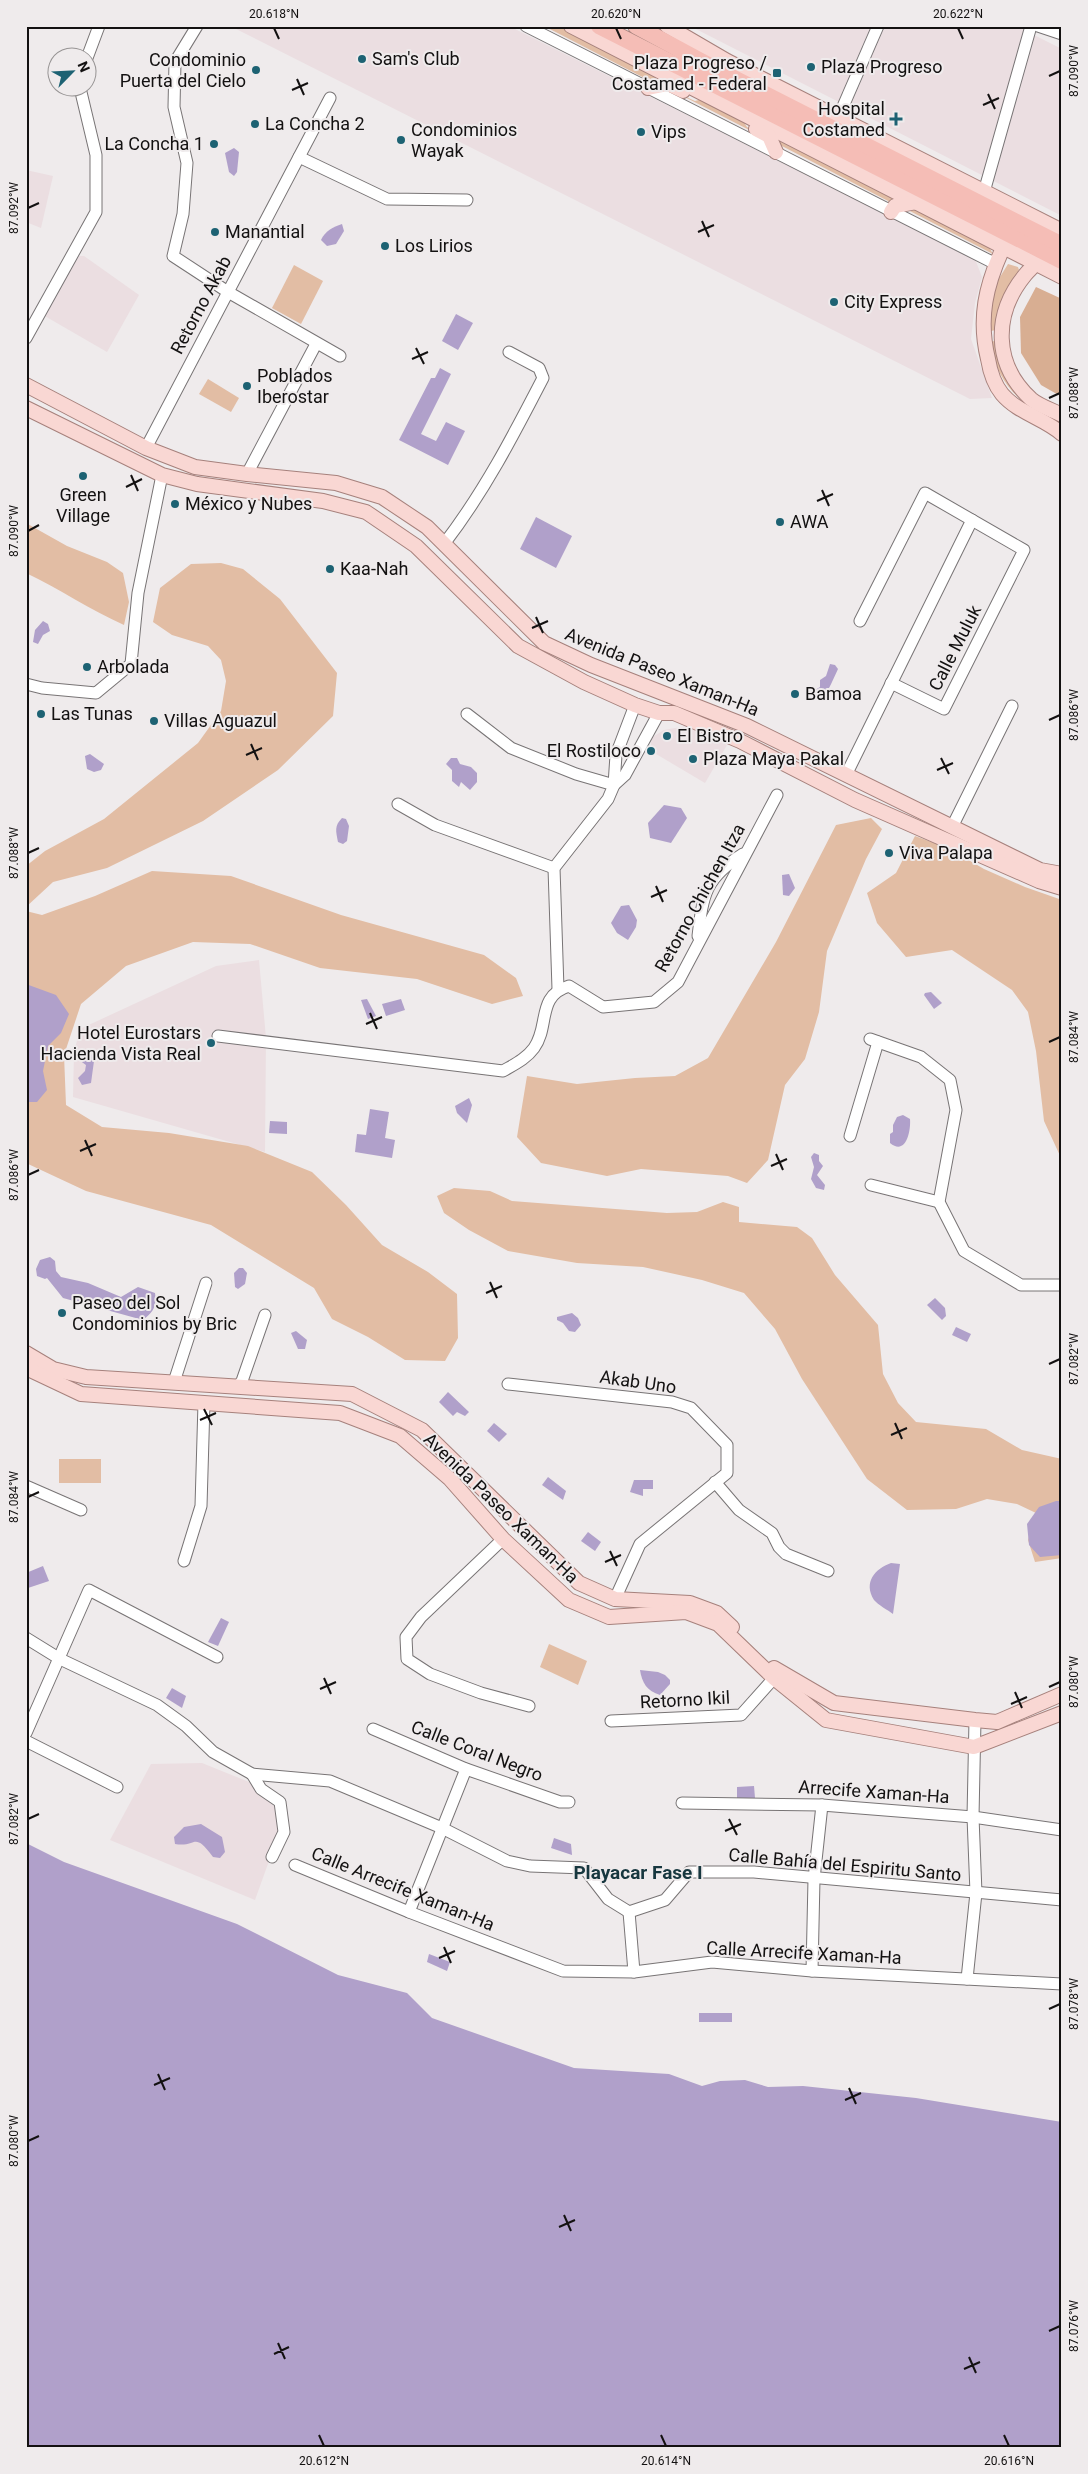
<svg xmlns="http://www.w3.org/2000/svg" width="1088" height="2474" viewBox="0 0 1088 2474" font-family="Roboto,sans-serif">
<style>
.built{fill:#ebdee1}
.green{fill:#e2bda4}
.forest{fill:#d8ae92}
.water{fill:#b0a0ca}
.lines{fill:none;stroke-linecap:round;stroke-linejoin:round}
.minor-casing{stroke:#787475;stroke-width:13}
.major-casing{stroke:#a6817c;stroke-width:16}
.highway-casing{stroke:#a6817c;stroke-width:18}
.minor{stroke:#fff;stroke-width:11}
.major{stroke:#f9d7d3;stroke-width:14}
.highway{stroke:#f5bdb6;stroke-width:16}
.ticks{fill:none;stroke:#131111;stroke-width:2}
.poi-dot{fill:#1d6273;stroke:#efebec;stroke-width:2}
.labels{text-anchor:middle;stroke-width:4;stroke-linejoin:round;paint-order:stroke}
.poi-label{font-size:18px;fill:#131111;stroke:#efebec;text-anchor:start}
.street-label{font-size:18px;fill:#131111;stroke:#efebec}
.neighbourhood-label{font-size:19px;font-weight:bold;fill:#17373f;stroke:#efebec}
.neatline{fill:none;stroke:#131111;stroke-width:2}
.ticks-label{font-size:12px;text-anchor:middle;fill:#131111}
</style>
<rect width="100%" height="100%" fill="#efebec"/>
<g class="built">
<path d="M230,26H509L975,259L982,277L975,303L971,339L992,398L970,399Z"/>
<path d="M690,26H1016L1062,49V216Z"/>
<path d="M26,170L53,176L41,228L26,222Z"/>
<path d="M79,256H84L139,295L107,352L43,315Z"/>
<path d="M686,726L727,745L705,783L651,751V738L664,730Z"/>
<path d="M259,960L266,1038L265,1152L73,1097L74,1052L80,1029L216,966Z"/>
<path d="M202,1763L249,1782L277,1809L279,1833L255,1900L110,1840L151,1764Z"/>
</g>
<g class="green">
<path d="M544,26H558L665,81L654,83Z"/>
<path d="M667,88L695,101L702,99L743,121L747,127L765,138Z"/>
<path d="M773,136L903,201L892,203L778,144Z"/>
<path d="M913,206L989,247L993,254L904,208Z"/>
<path d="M1008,264L1018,267L1019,270L999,310L996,330L991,331L986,316L995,285Z"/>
<path d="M294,265L323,281L301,324L272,308Z"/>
<path d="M994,341L1005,374L1042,414C1010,396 998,377 989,343Z"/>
<path d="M208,379L239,398L231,412L199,394Z"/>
<path d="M26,523L67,546L107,562L123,573L129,602L124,625C90,610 60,589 26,573Z"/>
<path d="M221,563L243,569L280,599L337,673L333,716L278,770L203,821L107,868L53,882L26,907V866L45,851L104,819L198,743L221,711L226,681L221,660L208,646L172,635L153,622L160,588L191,564Z"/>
<path d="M871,818L882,829L866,859L827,951L819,1012L805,1059L785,1085L768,1160L747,1183L728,1176L641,1169L607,1176L541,1163L517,1137L527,1076L577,1084L635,1078L675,1076L708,1058L776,942L836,825Z"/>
<path d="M915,836L948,848L984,869L1025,887L1062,900V1160L1044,1121L1036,1051L1028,1012L1012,990L952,950L906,957L877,923L867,893L896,873Z"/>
<path d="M152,871L231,876L341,915L484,955L516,978L523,996L492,1004L417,979L320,968L250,944L193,942L126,966L81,1004L64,1055L66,1105L102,1127L169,1133L248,1146L312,1172L346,1205L382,1245L428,1272L457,1294L458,1338L445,1361L405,1360L368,1337L332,1319L314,1288L211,1225L86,1191L26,1163V911L42,915L95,896Z"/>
<path d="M454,1188L490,1191L512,1201L667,1213L697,1212L723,1202L739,1207V1222L797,1227L812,1238L835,1275L878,1325L883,1374L898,1403L916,1422L986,1429L1022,1450L1062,1459V1558L1035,1562L1028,1540L1036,1513L1017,1504L987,1499L956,1509L907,1510L867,1479L802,1379L775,1329L744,1293L702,1280L643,1267L577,1263L508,1251L469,1230L444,1213L437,1196Z"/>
<rect x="59" y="1459" width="42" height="24"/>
<path d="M549,1644L587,1661L578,1685L540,1667Z"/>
</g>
<path class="forest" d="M1036,287L1062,299V397L1041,385L1021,353L1020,317Z"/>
<g class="water">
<path d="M234,148L239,152L237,172L234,176L229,172L225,153Z"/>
<path d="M342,224L344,231L336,244L327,246L321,240C325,231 333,227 342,224Z"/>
<path d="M456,314L473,323L458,350L442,341Z"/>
<path d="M440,368L451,374L421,434L436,441L446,422L465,431L448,465L399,440L431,378H435Z"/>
<path d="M536,517L572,536L556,568L520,549Z"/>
<path d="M43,621L48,624L50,631L43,635L38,644L33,642L35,630Z"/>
<path d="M830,664L835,665L838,669C834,678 828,691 823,699L815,696V690L820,687V680L826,676Z"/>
<path d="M90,754L104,764L101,770L94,772L87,769L85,756Z"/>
<path d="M451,758H457L460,764L471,767L477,773V782L470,790L461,782L459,787L452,781V770L446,764Z"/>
<path d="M664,805L681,808L687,818L671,843L650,838L648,823Z"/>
<path d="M342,818L346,819L349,826L347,841L343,844L338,842C336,831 334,826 342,818Z"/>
<path d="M789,874L795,888L789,896L783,895L782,875Z"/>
<path d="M629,905L637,920L636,927L628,940L617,933L611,923L621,906Z"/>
<path d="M26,984L56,995L69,1014L61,1033L48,1046L43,1071L47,1090L37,1102H26Z"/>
<path d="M931,992L942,1003L934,1009L924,995L925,993Z"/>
<path d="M367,999L376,1016L368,1019L361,1000Z"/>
<path d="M401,999L405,1010L386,1016L382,1004Z"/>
<path d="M81,1051H90L94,1061L91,1083L82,1085L78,1078L85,1071L86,1065L79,1060Z"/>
<path d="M469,1098L472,1105L467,1123L457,1113L455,1106Z"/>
<path d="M370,1109L389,1112L385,1138L395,1140L392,1158L355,1152L357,1134L366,1135Z"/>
<path d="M903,1115L910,1119C911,1131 906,1156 890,1143V1134L893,1132V1125L897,1117Z"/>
<path d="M270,1121L287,1122V1134L269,1133Z"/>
<path d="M814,1153L819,1155V1161L823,1166L817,1175L825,1185L824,1190L816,1188L811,1179L814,1167L811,1157Z"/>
<path d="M50,1257L55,1261L56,1271L61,1277L88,1283L121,1297L138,1287L155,1293C157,1307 153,1312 143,1320L63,1298L47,1278L45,1279L37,1276L36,1269L40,1260Z"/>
<path d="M239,1268H243L247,1273L245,1284L238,1289L235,1287L234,1273Z"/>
<path d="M935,1298L945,1308L946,1316L942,1320L927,1305Z"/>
<path d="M572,1313L578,1318L581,1325L575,1332L569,1331L563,1323L557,1320V1317Z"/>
<path d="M956,1327L971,1334L967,1342L952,1335Z"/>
<path d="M296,1331L307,1340L305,1349H298L291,1333Z"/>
<path d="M448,1392L469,1412L465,1416L457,1412L453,1416L439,1402Z"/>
<path d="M494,1423L507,1434L499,1442L487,1431Z"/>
<path d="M548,1477L566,1491L563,1500L542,1485Z"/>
<path d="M634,1480H653V1489H643V1496L630,1492Z"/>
<path d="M1056,1501H1062V1555L1040,1557L1029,1545L1027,1524L1039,1507Z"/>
<path d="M588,1532L601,1542L595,1551L581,1541Z"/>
<path d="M891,1563L900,1564L893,1614C888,1610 878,1605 874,1600C863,1582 875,1569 891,1563Z"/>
<path d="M43,1566L49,1581L28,1588L26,1573Z"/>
<path d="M221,1618L229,1622L218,1646L208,1642Z"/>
<path d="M640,1670L658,1672L665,1675L670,1680V1684L660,1695C647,1691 642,1683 640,1670Z"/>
<path d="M172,1688L186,1696L182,1708L166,1698Z"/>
<path d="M754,1786L755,1798L737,1799V1787Z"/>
<path d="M201,1824L222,1837L225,1852L220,1858L213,1857C193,1830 197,1848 175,1844L174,1837L184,1827Z"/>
<path d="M554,1838L571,1844L572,1855L551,1848Z"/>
<path d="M26,1843L64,1862L237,1924L338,1975L407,1993L432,2018L574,2068L669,2074L702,2086L720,2081L745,2080L768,2087L803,2086L916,2098L1062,2122V2448H26Z"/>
<path d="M429,1954L450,1962L447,1971L427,1962Z"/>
<rect x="699" y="2013" width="33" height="9"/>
</g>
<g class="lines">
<g class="minor-casing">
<g id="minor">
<path d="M197,26L175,62L174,107L187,163L183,214L173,256L228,292L340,356"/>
<path d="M526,26L992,262L998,258"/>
<path d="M1038,26L1062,34"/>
<path d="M87,58L99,26"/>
<path d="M838,118L878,26"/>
<path d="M299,157L387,199L467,200"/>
<path d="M984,192L1031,26"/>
<path d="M26,338L96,212V155L80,88"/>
<path d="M146,448L330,98"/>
<path d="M247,474L316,344"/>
<path d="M444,544C484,492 513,436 543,378L539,368L509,352"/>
<path d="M860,621L925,493L1024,550L944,709L891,683"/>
<path d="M26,684L42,688L96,693L131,664L138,593L162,475"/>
<path d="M467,714L511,748L576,774L614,785"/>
<path d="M846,775L972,520"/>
<path d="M614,785L616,755L635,705"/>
<path d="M398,804L435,825L554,868"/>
<path d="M952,827L1012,706"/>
<path d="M698,936C703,894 705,878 743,854"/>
<path d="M558,989L554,868L608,799L614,785L625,775L659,713"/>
<path d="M218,1036L503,1071C515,1064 526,1059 534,1048C550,1026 536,996 569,986L603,1007L654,1002L678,982L777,795"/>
<path d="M870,1039L921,1057L950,1080L956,1110L939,1202L964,1251L1021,1285H1062"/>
<path d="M850,1136L878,1042"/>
<path d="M871,1185L939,1202"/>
<path d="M174,1382L206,1283"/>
<path d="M508,1384L672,1402L691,1408L727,1445V1473L640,1544L615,1599"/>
<path d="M238,1386L242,1381L265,1315"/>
<path d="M715,1482L739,1510L772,1533L779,1547L786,1554L828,1571"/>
<path d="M26,1486L81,1510"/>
<path d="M503,1539L421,1617L406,1637L407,1659L430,1674L481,1693L529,1706"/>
<path d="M184,1561L201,1506L204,1403"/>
<path d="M26,1638L60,1659L157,1705L186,1726L213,1752L252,1774L330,1781L442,1828L507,1861L530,1866L584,1868L608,1899L629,1912L665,1900L689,1872H754L1062,1900"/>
<path d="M611,1721L741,1715L774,1678"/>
<path d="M373,1729L466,1769L560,1802H569"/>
<path d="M26,1733L89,1590L217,1657"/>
<path d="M26,1741L117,1787"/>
<path d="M252,1774L261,1789L280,1802L284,1832L272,1857"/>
<path d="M682,1803L822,1805L973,1817L1062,1830"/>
<path d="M295,1865L409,1912L563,1971L634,1972L712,1962L812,1971L1062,1984"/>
<path d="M409,1912L466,1769"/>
<path d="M629,1912L634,1972"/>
<path d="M812,1971L814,1879L822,1805"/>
<path d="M967,1979L976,1893L973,1817L975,1720"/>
</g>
</g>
<g class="major-casing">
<g id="major">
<path d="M571,26L1062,277"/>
<path d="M667,26L727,61L1062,231"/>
<path d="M648,88L668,84L683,91"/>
<path d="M756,129L769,136L776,152"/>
<path d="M891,212L895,206L916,202"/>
<path d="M1003,248C986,285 978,318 988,359C990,371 993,383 1002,394C1018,413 1044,418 1062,434"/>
<path d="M1035,264C1032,268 1028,271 1025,275C993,314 993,364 1031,399C1039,406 1052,410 1062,415"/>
<path d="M26,385L146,448L195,467L247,474L336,483L382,497L427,527L544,643L591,665L747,726L1040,870L1062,874"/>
<path d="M26,408L162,475L197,484L323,501L366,512L416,546L518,646L584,682L635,705L659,713H674L740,741L855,800L1039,881L1062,888"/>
<path d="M26,1353L53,1369L86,1377L352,1394L422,1430L579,1583L615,1599L690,1603L717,1613L732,1627"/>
<path d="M26,1368L81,1394L340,1413L400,1436L450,1479L503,1539L569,1600L609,1617L686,1612L718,1624L774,1678L826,1720L974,1747L1062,1713"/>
<path d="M774,1668L834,1703L975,1720L997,1722L1062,1694"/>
</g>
</g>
<g class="highway-casing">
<g id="highway">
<path d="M599,26L1062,261"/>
<path d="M636,26L712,67L1062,245"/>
</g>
</g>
<use href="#minor" class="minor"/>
<use href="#major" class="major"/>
<use href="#highway" class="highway"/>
</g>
<path class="ticks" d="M274,28L279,39M616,28L621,39M958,28L963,39M1049,76L1060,71M297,79L304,95M292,90L308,83M988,94L995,109M983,105L999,98M28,208L39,203M702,221L709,237M698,232L714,225M416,348L424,364M412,359L428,352M1049,398L1060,393M131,475L138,491M126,487L142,479M822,490L829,506M817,501L833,494M28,531L39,525M536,617L543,633M532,628L548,621M1049,720L1060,715M251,744L258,760M246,755L262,748M941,758L949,774M937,770L953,763M28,853L39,848M656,886L663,902M651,897L667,890M370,1013L377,1029M366,1024L382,1017M1049,1042L1060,1037M85,1140L92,1156M80,1151L96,1144M776,1154L783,1170M771,1166L787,1159M28,1175L39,1170M490,1282L497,1298M486,1293L502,1286M1049,1364L1060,1359M204,1409L212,1425M200,1420L216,1413M895,1423L902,1439M891,1435L907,1428M28,1497L39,1492M610,1551L617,1566M605,1562L621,1555M324,1678L331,1694M1049,1687L1060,1682M320,1689L336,1682M1015,1692L1022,1708M1011,1704L1027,1697M28,1819L39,1814M729,1819L737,1835M725,1831L741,1824M444,1947L451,1963M439,1958L455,1951M1049,2009L1060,2004M158,2074L165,2090M154,2085L170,2078M849,2088L856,2104M845,2100L861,2093M28,2141L39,2136M564,2215L571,2231M559,2227L575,2220M1049,2331L1060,2326M278,2343L285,2359M274,2354L289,2347M969,2357L976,2373M964,2369L980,2362M319,2435L324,2446M661,2435L666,2446M1004,2435L1009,2446"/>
<g class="poi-dot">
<circle cx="362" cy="59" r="5"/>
<circle cx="811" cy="67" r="5"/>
<circle cx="256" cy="70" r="5"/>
<rect x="772" y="68" width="10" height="10" rx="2.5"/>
<path d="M893.5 111.5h5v5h5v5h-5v5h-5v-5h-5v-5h5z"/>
<circle cx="255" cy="124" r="5"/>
<circle cx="641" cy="132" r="5"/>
<circle cx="401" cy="140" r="5"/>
<circle cx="214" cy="144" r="5"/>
<circle cx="215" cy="232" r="5"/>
<circle cx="385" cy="246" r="5"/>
<circle cx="834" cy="302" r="5"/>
<circle cx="247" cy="386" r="5"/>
<circle cx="83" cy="476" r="5"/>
<circle cx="175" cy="504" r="5"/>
<circle cx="780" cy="522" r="5"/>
<circle cx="330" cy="569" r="5"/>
<circle cx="87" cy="667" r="5"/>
<circle cx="795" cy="694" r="5"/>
<circle cx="41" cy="714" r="5"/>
<circle cx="154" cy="721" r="5"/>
<circle cx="667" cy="736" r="5"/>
<circle cx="651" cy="751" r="5"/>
<circle cx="693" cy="759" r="5"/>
<circle cx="889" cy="853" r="5"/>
<circle cx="211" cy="1043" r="5"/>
<circle cx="62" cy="1313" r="5"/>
</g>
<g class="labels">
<g class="poi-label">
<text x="372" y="65">Sam's Club</text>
<text x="246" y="66" text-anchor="end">Condominio<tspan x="246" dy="21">Puerta del Cielo</tspan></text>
<text x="767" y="69" text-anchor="end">Plaza Progreso /<tspan x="767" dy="21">Costamed - Federal</tspan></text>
<text x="821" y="73">Plaza Progreso</text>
<text x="885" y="115" text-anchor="end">Hospital<tspan x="885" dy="21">Costamed</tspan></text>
<text x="265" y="130">La Concha 2</text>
<text x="411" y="136">Condominios<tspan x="411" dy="21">Wayak</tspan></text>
<text x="651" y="138">Vips</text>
<text x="204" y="150" text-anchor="end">La Concha 1</text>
<text x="225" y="238">Manantial</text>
<text x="395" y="252">Los Lirios</text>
<text x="844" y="308">City Express</text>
<text x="257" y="382">Poblados<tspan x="257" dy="21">Iberostar</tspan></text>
<text x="83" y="501" text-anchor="middle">Green<tspan x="83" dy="21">Village</tspan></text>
<text x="185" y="510">México y Nubes</text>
<text x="790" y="528">AWA</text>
<text x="340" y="575">Kaa-Nah</text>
<text x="97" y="673">Arbolada</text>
<text x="805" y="700">Bamoa</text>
<text x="51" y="720">Las Tunas</text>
<text x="164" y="727">Villas Aguazul</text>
<text x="677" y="742">El Bistro</text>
<text x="641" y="757" text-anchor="end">El Rostiloco</text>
<text x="703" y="765">Plaza Maya Pakal</text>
<text x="899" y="859">Viva Palapa</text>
<text x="201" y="1039" text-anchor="end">Hotel Eurostars<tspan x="201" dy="21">Hacienda Vista Real</tspan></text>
<text x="72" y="1309">Paseo del Sol<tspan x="72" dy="21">Condominios by Bric</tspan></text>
</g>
<g class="street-label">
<text transform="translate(201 305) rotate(-62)" y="6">Retorno Akab</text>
<text transform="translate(955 648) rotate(-63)" y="6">Calle Muluk</text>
<text transform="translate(662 672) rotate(22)" y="6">Avenida Paseo Xaman-Ha</text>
<text transform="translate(700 898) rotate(-61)" y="6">Retorno Chichen Itza</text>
<text transform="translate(638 1382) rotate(8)" y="6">Akab Uno</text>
<text transform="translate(501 1508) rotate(44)" y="6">Avenida Paseo Xaman-Ha</text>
<text transform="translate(685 1700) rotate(-3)" y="6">Retorno Ikil</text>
<text transform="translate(477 1751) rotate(21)" y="6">Calle Coral Negro</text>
<text transform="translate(874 1792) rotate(4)" y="6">Arrecife Xaman-Ha</text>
<text transform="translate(845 1865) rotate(5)" y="6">Calle Bahía del Espiritu Santo</text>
<text transform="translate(403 1889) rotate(22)" y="6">Calle Arrecife Xaman-Ha</text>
<text transform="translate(804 1953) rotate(3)" y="6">Calle Arrecife Xaman-Ha</text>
</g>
<g class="neighbourhood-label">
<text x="638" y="1879">Playacar Fase I</text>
</g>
</g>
<rect width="1088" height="2474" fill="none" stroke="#efebec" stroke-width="55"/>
<g transform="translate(72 72) rotate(66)"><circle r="24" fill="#efebec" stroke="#979494"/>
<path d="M0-4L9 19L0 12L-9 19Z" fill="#1d6273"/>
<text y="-8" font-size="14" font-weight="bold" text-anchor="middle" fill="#131111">N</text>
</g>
<rect x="28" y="28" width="1032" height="2418" class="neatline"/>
<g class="ticks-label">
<text x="274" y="18">20.618°N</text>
<text x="616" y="18">20.620°N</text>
<text x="958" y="18">20.622°N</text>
<text transform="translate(1074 71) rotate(-90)" y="4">87.090°W</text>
<text transform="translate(14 208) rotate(-90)" y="4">87.092°W</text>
<text transform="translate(1074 393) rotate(-90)" y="4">87.088°W</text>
<text transform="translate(14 531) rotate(-90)" y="4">87.090°W</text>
<text transform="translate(1074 715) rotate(-90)" y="4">87.086°W</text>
<text transform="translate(14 853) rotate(-90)" y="4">87.088°W</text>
<text transform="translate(1074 1037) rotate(-90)" y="4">87.084°W</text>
<text transform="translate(14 1175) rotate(-90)" y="4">87.086°W</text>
<text transform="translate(1074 1359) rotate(-90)" y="4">87.082°W</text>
<text transform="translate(14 1497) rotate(-90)" y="4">87.084°W</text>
<text transform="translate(1074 1682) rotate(-90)" y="4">87.080°W</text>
<text transform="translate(14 1819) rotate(-90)" y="4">87.082°W</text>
<text transform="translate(1074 2004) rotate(-90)" y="4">87.078°W</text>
<text transform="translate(14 2141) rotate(-90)" y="4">87.080°W</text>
<text transform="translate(1074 2326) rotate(-90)" y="4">87.076°W</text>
<text x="324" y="2465">20.612°N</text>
<text x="666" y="2465">20.614°N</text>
<text x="1009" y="2465">20.616°N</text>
</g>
</svg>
